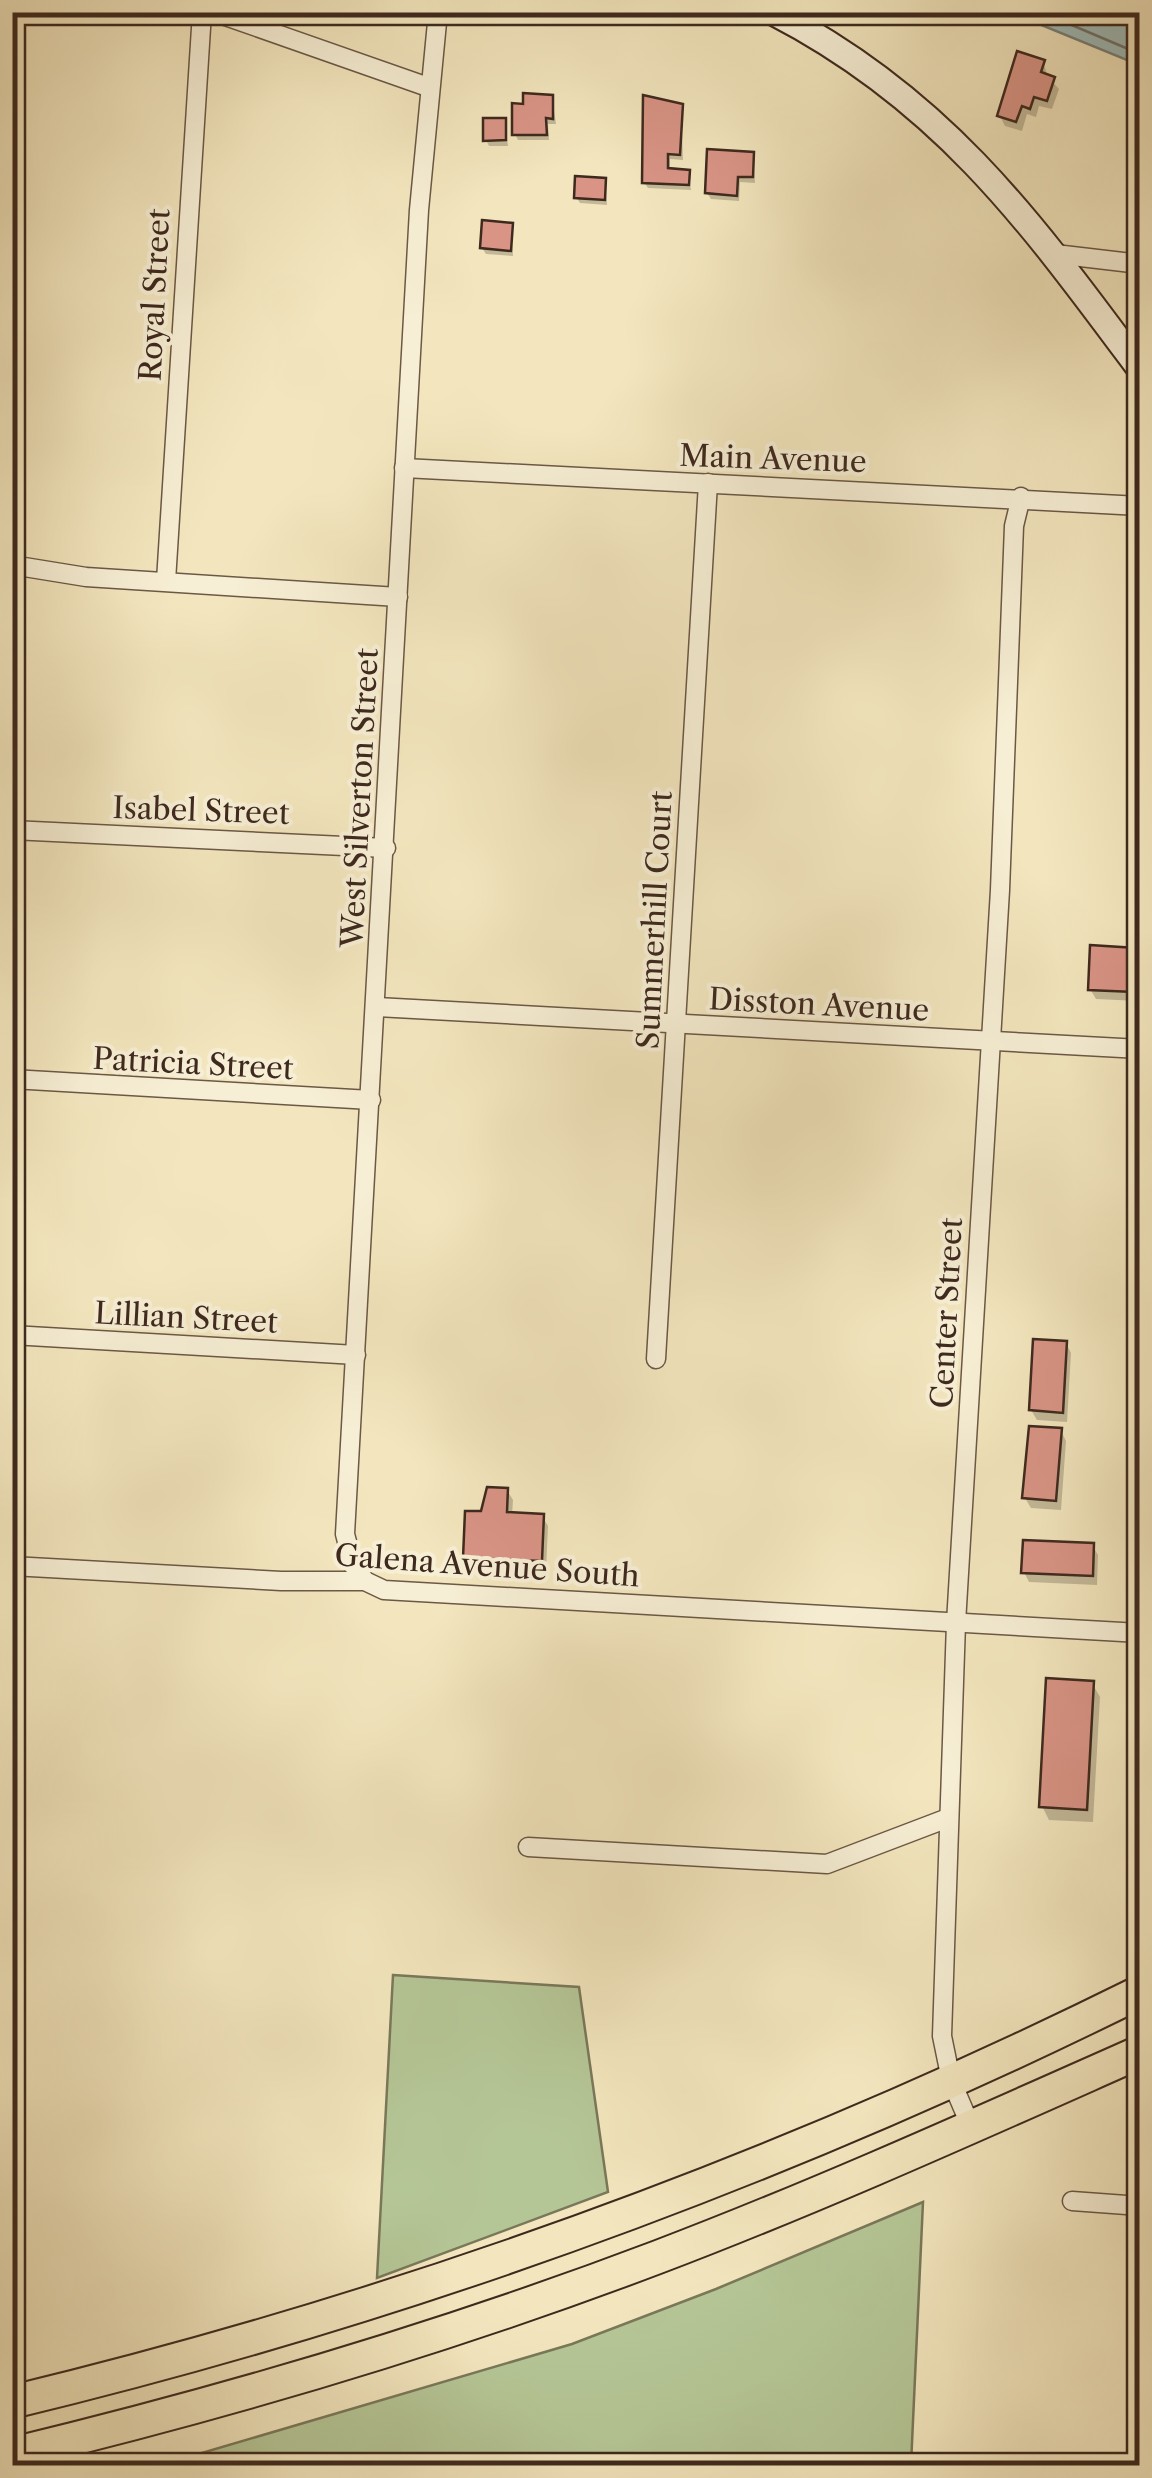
<svg xmlns="http://www.w3.org/2000/svg" width="1152" height="2478" viewBox="0 0 1152 2478" font-family="'Libre Caslon Text',serif">
<style>
.green{fill:#b5c696;stroke:#7a785a;stroke-width:2.5}
.water{fill:#9fbdbb;stroke:#78827c;stroke-width:2.5}
.shadow{fill:#0003}
.lines{fill:none;stroke-linecap:round;stroke-linejoin:round}
.shore{stroke:#6e736c;stroke-width:2.5}
.building{fill:#d99486;stroke:#3e291e;stroke-width:2.5}
.street-casing{stroke:#6b5846;stroke-width:21}
.secondary-casing{stroke:#3e291e;stroke-width:29}
.highway-casing{stroke:#3e291e;stroke-width:36}
.street{stroke:#f7efd5;stroke-width:18}
.secondary{stroke:#f7efd5;stroke-width:25}
.highway{stroke:#f3e6be;stroke-width:32}
.labels{text-anchor:middle;stroke-width:8;stroke-linejoin:round;paint-order:stroke}
.street-label{font-size:30px;fill:#3e291e;stroke:#f7efd5}
</style>
<rect width="100%" height="100%" fill="#f3e6be"/>
<filter id="stains"><feTurbulence type="fractalNoise" baseFrequency=".002" numOctaves="4"/><feColorMatrix values="0 0 0 0 .2 0 0 0 0 .09 0 0 0 0 .02 0 0 0 .5 -.17"/></filter>
<radialGradient id="worn" r=".72"><stop offset=".6" stop-color="#630" stop-opacity="0"/><stop offset="1" stop-color="#630" stop-opacity=".3"/></radialGradient>
<g class="green">
<path d="M393,1975L579,1987L608,2192L377,2278Z"/>
<path d="M923,2202L911,2465H161L572,2344L716,2289Z"/>
</g>
<path class="water" d="M1012,13H1139V65Z"/>
<g class="shadow">
<path d="M1043,62L1048,77L1059,89L1052,109L1039,106L1036,117L1027,114L1022,131L1005,126L1000,116Z"/>
<path d="M552,97L556,124H548L549,140H518L515,134L525,106Z"/>
<path d="M681,106L683,160L670,159V171L688,172L691,190L648,188L644,182Z"/>
<path d="M504,120L508,146H489L486,140Z"/>
<path d="M753,155L755,183L740,182L739,201L711,199L707,193Z"/>
<path d="M605,181L607,205L580,203L576,197Z"/>
<path d="M511,225L513,256L486,254L482,248Z"/>
<path d="M1134,950L1140,959L1138,1001L1096,999L1090,989Z"/>
<path d="M1066,1343L1071,1353L1067,1422L1037,1420L1031,1410Z"/>
<path d="M1061,1431L1066,1441L1061,1510L1031,1508L1025,1498Z"/>
<path d="M507,1490L513,1500L512,1515L542,1516L548,1526L546,1570L471,1567L466,1557L483,1514Z"/>
<path d="M1092,1545L1098,1555L1097,1585L1029,1582L1024,1572Z"/>
<path d="M1092,1683L1100,1697L1093,1822L1049,1820L1042,1806Z"/>
</g>
<g class="lines">
<path class="shore" d="M1041,12L1140,54"/>
</g>
<g class="building">
<path d="M1017,51L1045,60L1041,72L1055,77L1047,101L1034,97L1030,109L1022,106L1016,122L997,116Z"/>
<path d="M523,93L553,95V119L546,118L547,135H512V103L523,104Z"/>
<path d="M643,95L683,104L680,155L668,154V168L690,170L689,185L642,183Z"/>
<path d="M483,118H506V140L483,141Z"/>
<path d="M707,149L754,152L753,177H738L737,196L705,193Z"/>
<path d="M575,176L606,178L605,200L574,198Z"/>
<path d="M482,220L513,223L511,251L480,248Z"/>
<path d="M1090,945L1136,948L1134,992L1088,990Z"/>
<path d="M1033,1339L1067,1341L1063,1413L1029,1410Z"/>
<path d="M1029,1426L1062,1428L1056,1501L1022,1498Z"/>
<path d="M487,1487L508,1488L507,1512L544,1514L542,1561L463,1558L465,1511H481Z"/>
<path d="M1023,1540L1094,1543L1093,1576L1021,1573Z"/>
<path d="M1046,1678L1094,1681L1087,1810L1039,1807Z"/>
<path d="M1134,1706L1140,1707V1755L1132,1754Z"/>
</g>
<g class="lines">
<g class="street-casing">
<g id="street">
<path d="M214,12L428,87"/>
<path d="M1055,254L1140,264"/>
<path d="M404,468L1140,506"/>
<path d="M12,565L86,577L398,597"/>
<path d="M166,581L202,12"/>
<path d="M12,830L386,848"/>
<path d="M377,1007L1140,1049"/>
<path d="M12,1079L371,1100"/>
<path d="M12,1335L356,1355"/>
<path d="M656,1359L708,483"/>
<path d="M12,1566L281,1581H365L384,1590L1140,1633"/>
<path d="M365,1581L353,1565L345,1534L419,210L438,12"/>
<path d="M528,1847L827,1864L948,1818"/>
<path d="M971,2127L951,2080L942,2036L956,1623L1000,890L1014,526L1021,497"/>
<path d="M1072,2201L1140,2206"/>
</g>
</g>
<g class="secondary-casing">
<path id="secondary" d="M773,12C942,99 1030,221 1140,369"/>
</g>
<g class="highway-casing">
<g id="highway">
<path d="M12,2402C402,2308 781,2170 1140,1992"/>
<path d="M12,2454C232,2401 447,2337 658,2257C821,2195 980,2123 1140,2052"/>
</g>
</g>
<use href="#street" class="street"/>
<use href="#secondary" class="secondary"/>
<use href="#highway" class="highway"/>
</g>
<g class="labels">
<g class="street-label">
<text transform="translate(155 295) rotate(-87)" y="10">Royal Street</text>
<text transform="translate(773 459) rotate(2)" y="10">Main Avenue</text>
<text transform="translate(360 798) rotate(-87)" y="10">West Silverton Street</text>
<text transform="translate(201 811) rotate(2)" y="10">Isabel Street</text>
<text transform="translate(655 920) rotate(-87)" y="10">Summerhill Court</text>
<text transform="translate(819 1005) rotate(3)" y="10">Disston Avenue</text>
<text transform="translate(193 1064) rotate(3)" y="10">Patricia Street</text>
<text transform="translate(947 1313) rotate(-87)" y="10">Center Street</text>
<text transform="translate(186 1318) rotate(3)" y="10">Lillian Street</text>
<text transform="translate(487 1566) rotate(4)" y="10">Galena Avenue South</text>
</g>
</g>
<rect width="1152" height="2478" fill="none" stroke="#f3e6be" stroke-width="50"/>
<rect x="15" y="15" width="1122" height="2448" fill="none" stroke="#3e291e" stroke-width="5"/>
<rect x="25" y="25" width="1102" height="2428" fill="none" stroke="#3e291e" stroke-width="2.5"/>
<rect width="100%" height="100%" filter="url(#stains)"/>
<rect width="100%" height="100%" fill="url(#worn)"/>
</svg>
